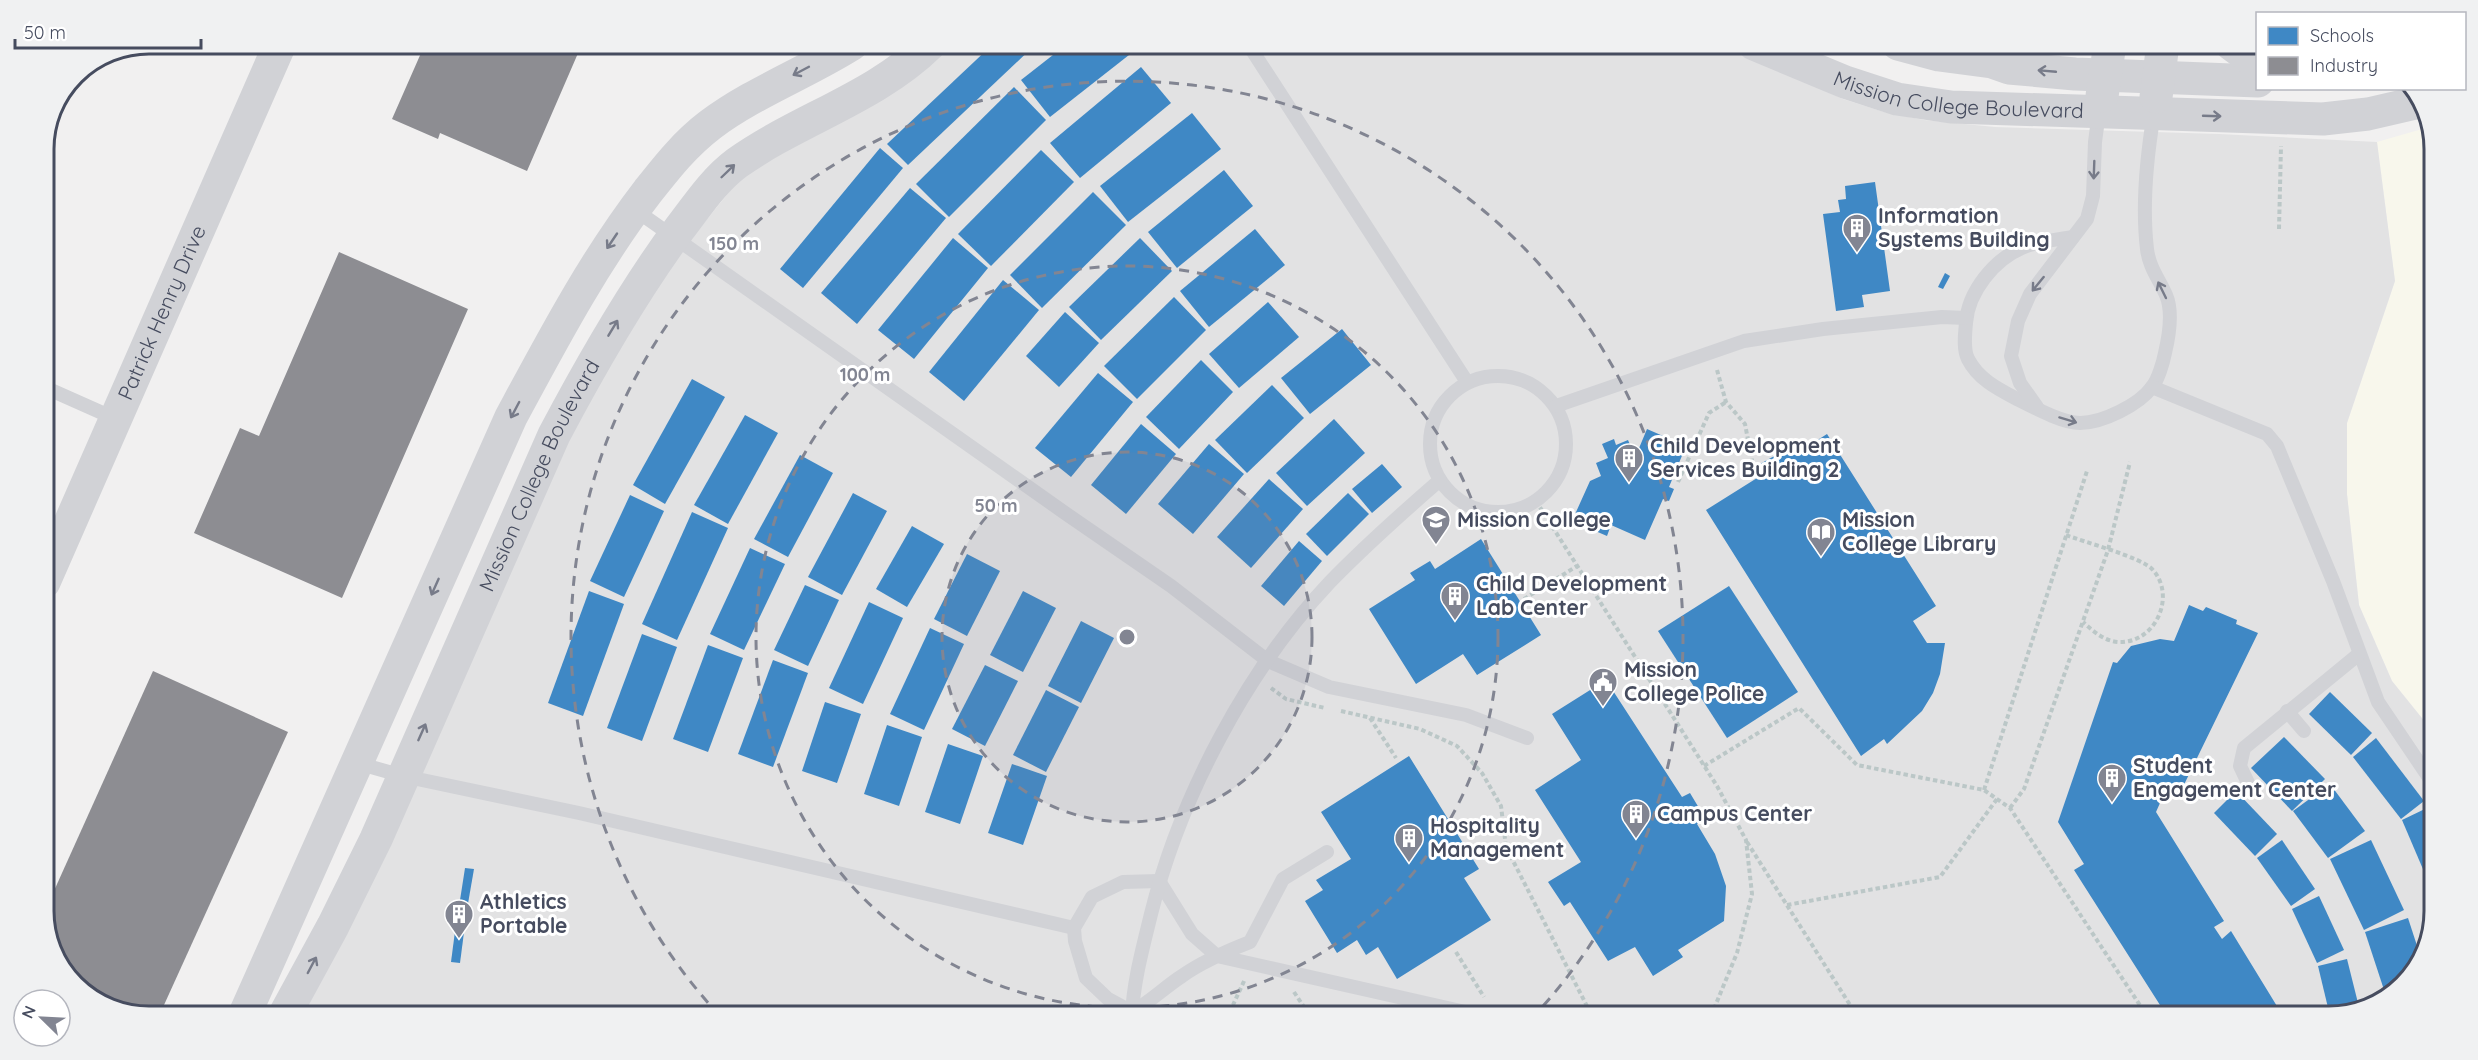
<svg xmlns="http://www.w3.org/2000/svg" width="2478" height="1060" viewBox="0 0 2478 1060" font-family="Quicksand,sans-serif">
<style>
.commercial{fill:#f8f7ec}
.education{fill:#e2e2e3}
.schools{fill:#3f88c5}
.industry{fill:#8d8d92}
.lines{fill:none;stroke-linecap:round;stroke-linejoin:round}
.path{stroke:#bbc7c7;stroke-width:4;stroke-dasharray:4.5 3;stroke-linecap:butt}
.service{stroke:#d1d2d6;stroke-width:14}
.tertiary{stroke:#d1d2d6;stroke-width:33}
.oneway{stroke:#777b89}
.ring{fill:none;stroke:#828592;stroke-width:3;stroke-dasharray:10 8}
.labels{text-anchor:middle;stroke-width:6;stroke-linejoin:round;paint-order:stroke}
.street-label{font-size:21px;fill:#464c5f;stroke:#fff}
.poi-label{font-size:21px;font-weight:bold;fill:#464c5f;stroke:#fff;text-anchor:start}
.rim{fill:none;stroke:#464c5f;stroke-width:3}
.centre{fill:#828592;stroke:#fff;stroke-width:3}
.ring-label{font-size:18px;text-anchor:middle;font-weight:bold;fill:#828592;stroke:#fff;stroke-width:6;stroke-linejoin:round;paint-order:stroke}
</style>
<rect width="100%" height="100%" fill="#f1f0f0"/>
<path class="commercial" d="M2429,127L2434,143V733L2392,681L2359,605L2347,494V423L2395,281L2377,142Z"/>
<path class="education" d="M950,44H1722L1843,99L1884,112L1924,120L1995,127L2219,134L2377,142L2395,281L2347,423V494L2359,605L2392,681L2434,733V911L2427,951L2388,998L2329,1016H297L555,467L612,359L678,255L734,186L762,163L937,57Z"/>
<g class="schools">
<path d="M993,44H1036L908,165L887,144Z"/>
<path d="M1067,44H1143L1050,117L1021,80Z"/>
<path d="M1141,67L1171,103L1080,178L1050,143Z"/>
<path d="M1014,87L1046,120L949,217L916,184Z"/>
<path d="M1192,113L1221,149L1128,222L1100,186Z"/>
<path d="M880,148L903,168L803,288L780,269Z"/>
<path d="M1041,150L1074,182L991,266L958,234Z"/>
<path d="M1224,170L1253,206L1177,268L1148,232Z"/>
<path d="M1875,182L1890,291L1862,295L1864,307L1836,311L1823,214L1840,212L1838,200L1846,199L1845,186Z"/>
<path d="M910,188L946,218L857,324L821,293Z"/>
<path d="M1093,192L1126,225L1042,308L1010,275Z"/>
<path d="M1255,229L1285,265L1209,327L1180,291Z"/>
<path d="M953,238L988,268L914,359L878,330Z"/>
<path d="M1140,238L1172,271L1101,340L1069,307Z"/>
<path d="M1945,273L1950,276L1943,289L1938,287Z"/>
<path d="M1003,280L1039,310L964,401L929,372Z"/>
<path d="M1174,297L1206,330L1137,399L1104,366Z"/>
<path d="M1268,302L1299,337L1239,388L1209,354Z"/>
<path d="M1065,312L1099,343L1059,387L1026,356Z"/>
<path d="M1342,329L1371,365L1310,414L1281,378Z"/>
<path d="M1201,360L1233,392L1179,449L1146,417Z"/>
<path d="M1098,373L1133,402L1071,477L1035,448Z"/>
<path d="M692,379L725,397L665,504L633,485Z"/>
<path d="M1272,385L1304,418L1247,473L1215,440Z"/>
<path d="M745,415L778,433L728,524L694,505Z"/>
<path d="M1334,419L1365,453L1307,506L1276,473Z"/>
<path d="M1141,424L1176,454L1126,514L1091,485Z"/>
<path d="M1647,429L1686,446L1669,487L1674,489L1669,501L1663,499L1645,540L1611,525L1607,536L1572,521L1590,481L1601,476L1596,463L1608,458L1602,444L1614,439L1616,445L1628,440L1634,454L1637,453Z"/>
<path d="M1827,434L1936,606L1913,621L1927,643H1945L1940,674L1933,693L1922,711L1887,744L1884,739L1861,756L1706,510L1765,473L1760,464L1790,447L1794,455Z"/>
<path d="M1209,444L1244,474L1193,534L1158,504Z"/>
<path d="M800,455L833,473L788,557L754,539Z"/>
<path d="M1382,464L1402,487L1372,513L1352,489Z"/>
<path d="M1269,479L1303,509L1251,568L1217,537Z"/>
<path d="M853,493L887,511L842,595L808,577Z"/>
<path d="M1348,493L1369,514L1327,556L1306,534Z"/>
<path d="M630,495L664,511L624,597L590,581Z"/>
<path d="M692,512L728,528L677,640L642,624Z"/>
<path d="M912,526L944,544L907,607L876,589Z"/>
<path d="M1481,539L1541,635L1477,675L1463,654L1416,684L1369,609L1415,580L1410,573L1430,561L1435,569Z"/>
<path d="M1299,541L1322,561L1284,606L1261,586Z"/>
<path d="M750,548L785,564L744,650L710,634Z"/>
<path d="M967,554L1000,571L967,636L934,619Z"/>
<path d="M805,585L839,600L808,666L774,650Z"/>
<path d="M1729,586L1798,692L1727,738L1658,631Z"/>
<path d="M589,591L624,604L583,716L548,703Z"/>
<path d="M1023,591L1056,608L1023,672L990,655Z"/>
<path d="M869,602L903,618L863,704L829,688Z"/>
<path d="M2189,605L2203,611L2206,607L2237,620L2236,624L2258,633L2178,797L2164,794L2156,812L2224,921L2214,927L2222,939L2231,931L2283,1016H2167L2074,870L2084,864L2058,822L2113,662L2117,663L2131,646L2160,639L2174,641Z"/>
<path d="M1081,621L1114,638L1081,703L1048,686Z"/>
<path d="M930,628L964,644L924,730L890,714Z"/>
<path d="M642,634L677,647L642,741L607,728Z"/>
<path d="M708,645L743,658L708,752L673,739Z"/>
<path d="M773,660L808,673L773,767L738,754Z"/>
<path d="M985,665L1018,681L985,746L952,729Z"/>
<path d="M1606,680L1682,797L1690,793L1705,818L1697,824L1715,854L1726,886L1724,921L1678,950L1683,957L1653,976L1635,947L1608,961L1570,902L1564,906L1548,882L1581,862L1535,790L1581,760L1552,714Z"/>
<path d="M1046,690L1079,707L1046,772L1013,755Z"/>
<path d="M2330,692L2372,733L2351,755L2309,714Z"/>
<path d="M825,702L861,714L837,783L802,771Z"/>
<path d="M887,725L922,737L899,806L864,794Z"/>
<path d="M2284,737L2325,779L2292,811L2251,768Z"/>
<path d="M2376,738L2424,801L2401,819L2353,757Z"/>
<path d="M948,744L983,756L960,824L925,812Z"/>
<path d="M1409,756L1479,869L1464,878L1491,920L1397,979L1378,947L1366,955L1357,940L1337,953L1305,901L1323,890L1316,880L1351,859L1321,812Z"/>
<path d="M1012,764L1047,776L1023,845L988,833Z"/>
<path d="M2330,784L2365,831L2328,858L2293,811Z"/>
<path d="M2236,791L2277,834L2255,856L2214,813Z"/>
<path d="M2429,807L2434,819V895L2402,820Z"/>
<path d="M2282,840L2315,889L2291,906L2257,858Z"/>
<path d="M2371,840L2404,910L2364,930L2330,859Z"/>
<path d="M465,868L474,869L466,915L458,913Z"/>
<path d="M2319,896L2344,950L2317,963L2292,909Z"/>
<path d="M457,916L466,917L460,963L451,962Z"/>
<path d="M2408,918L2421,958L2387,999L2365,932Z"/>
<path d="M2347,959L2359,1007L2330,1016L2318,966Z"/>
<path d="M1299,1009L1303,1016H1287Z"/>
</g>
<g class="industry">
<path d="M425,44H582L527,171L440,133L438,139L392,119Z"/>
<path d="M81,70L46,149L44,148V143L75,74Z"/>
<path d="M339,252L468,309L342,598L194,533L240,428L259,436Z"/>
<path d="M153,671L288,732L159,1016L109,1009L65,975L44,918V913Z"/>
</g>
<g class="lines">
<g class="path">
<path d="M2279,229L2281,146"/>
<path d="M1717,370L1726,402L1745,424L1754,471"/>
<path d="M1678,482L1709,413L1726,402"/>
<path d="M1536,501L1717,786L1746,840L1752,894L1737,953L1711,1016"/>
<path d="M2066,535C2084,542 2140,557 2152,569C2177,595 2156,644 2118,642C2104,641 2093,631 2083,622"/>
<path d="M1524,599L1577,566"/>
<path d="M1271,688L1286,699L1325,708"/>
<path d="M1341,711L1420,729L1457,746L1482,773L1501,806L1506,847L1592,1016"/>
<path d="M1370,718L1396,758"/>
<path d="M1704,766L1799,708L1857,765L1984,790L2010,808L2147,1016"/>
<path d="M1984,790L2087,471"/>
<path d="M2010,808L2024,789L2108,550L2130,462"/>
<path d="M1747,842L1857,1016"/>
<path d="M1787,905L1940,877L1997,799"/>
<path d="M1456,952L1484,997"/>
<path d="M1294,992L1310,1016"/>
<path d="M1222,1016L1233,1005L1245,979"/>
</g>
<g class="service">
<path d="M1248,44L1467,382"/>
<path d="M634,209L1065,513L1171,586L1268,661L1329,687L1466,715L1527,738"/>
<path d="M2073,237C2056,240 2039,241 2024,247C1994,259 1968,292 1966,323C1965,334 1963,349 1968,359C1978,379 1998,389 2017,399C2033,407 2062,423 2080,423C2102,423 2139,405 2152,387C2158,380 2163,363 2165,353C2169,336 2173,311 2166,295C2159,279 2149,267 2147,249C2142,207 2147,155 2154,113"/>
<circle cx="1498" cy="444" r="68"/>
<path d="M44,387L116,419"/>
<path d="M2152,387L2267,434L2277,446L2333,581L2378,702L2434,785"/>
<path d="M1556,406L1744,341L1823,329L1942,317L1966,318"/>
<path d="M2037,407L2020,383L2011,356L2018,321L2030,294L2087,219L2093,196L2095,142L2099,112"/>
<path d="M2287,711L2304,731"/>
<path d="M357,763L403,776L579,813L1074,928"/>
<path d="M2249,785L2240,766L2244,748L2359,654"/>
<path d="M1327,852L1283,879L1250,942C1227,951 1203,961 1182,976C1165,987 1150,1002 1132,1012L1108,999L1086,978L1075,941L1074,928L1092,897L1123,882L1159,881L1192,934L1217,956L1483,1016"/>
<path d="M1132,1016C1133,983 1143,947 1151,914C1180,797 1247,670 1330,582C1365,546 1402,513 1440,480"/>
</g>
<g class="tertiary">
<path id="s1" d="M1754,44L1845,82L1897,99L1951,107L2323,119L2368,114L2420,102"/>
<path d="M1898,44L1939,55L1992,62L2009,68L2075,74L2258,81"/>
<path d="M2231,44L2258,64"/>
<path d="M2102,96L2110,44"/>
<path d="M2156,97L2163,44"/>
<path id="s2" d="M44,582L280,44"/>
<path d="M244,1016L511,417C553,339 594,261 648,191C667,167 685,144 710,125C754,92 806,73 852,44"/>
<path id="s3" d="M284,1016L333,926L376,839L554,435C592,363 632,293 680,228C697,206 714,180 737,163C799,119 875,98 930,44"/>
</g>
</g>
<defs><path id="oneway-shaft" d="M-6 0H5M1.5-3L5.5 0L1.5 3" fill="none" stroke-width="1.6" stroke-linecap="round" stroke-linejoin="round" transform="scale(1.5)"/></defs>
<g class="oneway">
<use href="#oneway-shaft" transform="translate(801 71) rotate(152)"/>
<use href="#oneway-shaft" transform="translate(2047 71) rotate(-175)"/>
<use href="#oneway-shaft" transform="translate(2212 116) rotate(2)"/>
<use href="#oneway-shaft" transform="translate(2094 170) rotate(92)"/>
<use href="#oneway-shaft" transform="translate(728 171) rotate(-44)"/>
<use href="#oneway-shaft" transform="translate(612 241) rotate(124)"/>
<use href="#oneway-shaft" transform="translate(2038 284) rotate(129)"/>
<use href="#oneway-shaft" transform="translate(2162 290) rotate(-116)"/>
<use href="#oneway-shaft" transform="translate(613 328) rotate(-59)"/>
<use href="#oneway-shaft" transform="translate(515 410) rotate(118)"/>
<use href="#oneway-shaft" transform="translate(2068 420) rotate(17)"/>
<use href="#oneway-shaft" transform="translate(435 587) rotate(114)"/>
<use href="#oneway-shaft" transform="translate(422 732) rotate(-66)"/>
<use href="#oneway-shaft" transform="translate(312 965) rotate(-62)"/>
</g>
<circle cx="1127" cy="637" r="185" fill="#828592" fill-opacity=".12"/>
<g class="ring">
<circle cx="1127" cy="637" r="185"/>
<circle cx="1127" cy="637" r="371"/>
<path d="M720 1016A556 556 0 1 1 1534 1016"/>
</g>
<defs>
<g id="building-pin" transform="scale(1.5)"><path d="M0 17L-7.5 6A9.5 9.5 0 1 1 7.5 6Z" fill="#828592" stroke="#fff"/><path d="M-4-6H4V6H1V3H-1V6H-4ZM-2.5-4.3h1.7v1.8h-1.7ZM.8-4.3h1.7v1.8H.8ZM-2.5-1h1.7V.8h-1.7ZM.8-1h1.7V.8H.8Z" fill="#fff"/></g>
<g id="university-pin" transform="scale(1.5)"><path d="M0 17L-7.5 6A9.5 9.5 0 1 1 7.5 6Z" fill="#828592" stroke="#fff"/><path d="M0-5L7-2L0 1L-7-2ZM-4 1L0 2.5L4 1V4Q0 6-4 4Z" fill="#fff"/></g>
<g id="library-pin" transform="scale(1.5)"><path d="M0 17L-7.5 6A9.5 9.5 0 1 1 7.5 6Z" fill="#828592" stroke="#fff"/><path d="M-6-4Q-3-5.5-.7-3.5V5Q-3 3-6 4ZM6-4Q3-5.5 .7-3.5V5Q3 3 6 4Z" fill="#fff"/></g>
<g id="civic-pin" transform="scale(1.5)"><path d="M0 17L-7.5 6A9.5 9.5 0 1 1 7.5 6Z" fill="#828592" stroke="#fff"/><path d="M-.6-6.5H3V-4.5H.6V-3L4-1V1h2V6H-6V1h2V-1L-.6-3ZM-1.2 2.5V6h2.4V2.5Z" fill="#fff"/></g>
</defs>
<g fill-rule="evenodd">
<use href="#building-pin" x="1857" y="228"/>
<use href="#building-pin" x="1629" y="458"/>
<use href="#university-pin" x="1436" y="520"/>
<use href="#library-pin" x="1821" y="532"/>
<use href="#building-pin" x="1455" y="596"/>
<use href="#civic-pin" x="1603" y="682"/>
<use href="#building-pin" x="2112" y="778"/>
<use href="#building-pin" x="1636" y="814"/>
<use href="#building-pin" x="1409" y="838"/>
<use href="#building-pin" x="459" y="914"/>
</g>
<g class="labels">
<g class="street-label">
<text dy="7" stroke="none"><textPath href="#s1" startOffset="214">Mission College Boulevard</textPath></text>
<text dy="7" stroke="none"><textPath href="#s2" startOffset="294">Patrick Henry Drive</textPath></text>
<text dy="7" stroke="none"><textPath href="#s3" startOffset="598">Mission College Boulevard</textPath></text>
</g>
<g class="poi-label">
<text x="1878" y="223">Information<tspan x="1878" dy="24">Systems Building</tspan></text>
<text x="1650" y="453">Child Development<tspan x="1650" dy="24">Services Building 2</tspan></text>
<text x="1457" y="527">Mission College</text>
<text x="1842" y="527">Mission<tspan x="1842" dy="24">College Library</tspan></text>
<text x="1476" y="591">Child Development<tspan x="1476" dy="24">Lab Center</tspan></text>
<text x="1624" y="677">Mission<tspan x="1624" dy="24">College Police</tspan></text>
<text x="2133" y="773">Student<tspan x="2133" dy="24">Engagement Center</tspan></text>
<text x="1657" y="821">Campus Center</text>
<text x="1430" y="833">Hospitality<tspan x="1430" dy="24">Management</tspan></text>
<text x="480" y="909">Athletics<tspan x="480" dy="24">Portable</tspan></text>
</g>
</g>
<path d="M0 0H2478V1060H0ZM149 54H2329A95 95 0 0 1 2424 149V911A95 95 0 0 1 2329 1006H149A95 95 0 0 1 54 911V149A95 95 0 0 1 149 54Z" fill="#f0f1f2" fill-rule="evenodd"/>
<path class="rim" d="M149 54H2329A95 95 0 0 1 2424 149V911A95 95 0 0 1 2329 1006H149A95 95 0 0 1 54 911V149A95 95 0 0 1 149 54Z"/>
<circle cx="1127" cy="637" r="9" class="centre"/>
<g class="ring-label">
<text x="734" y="250">150 m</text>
<text x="865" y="381">100 m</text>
<text x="996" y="512">50 m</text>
</g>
<rect x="2256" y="12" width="210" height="78" fill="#ffffff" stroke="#b5b7bf" stroke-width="1.5"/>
<rect x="2268" y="27" width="30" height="18" fill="#3f88c5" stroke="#b5b7bf" stroke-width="1.5"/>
<text x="2310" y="42" font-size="18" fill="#464c5f">Schools</text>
<rect x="2268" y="57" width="30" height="18" fill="#8d8d92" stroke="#b5b7bf" stroke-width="1.5"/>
<text x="2310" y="72" font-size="18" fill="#464c5f">Industry</text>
<g transform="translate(42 1018) rotate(294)"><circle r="28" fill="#ffffff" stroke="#b5b7bf" stroke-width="1.5"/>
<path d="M0-4.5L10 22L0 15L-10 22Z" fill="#828592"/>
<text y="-9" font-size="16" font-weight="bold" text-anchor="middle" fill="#464c5f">N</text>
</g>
<path d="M15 39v9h186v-9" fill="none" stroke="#464c5f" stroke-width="3"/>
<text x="24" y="39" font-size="18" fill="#464c5f" stroke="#ffffff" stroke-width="4.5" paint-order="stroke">50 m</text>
</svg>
